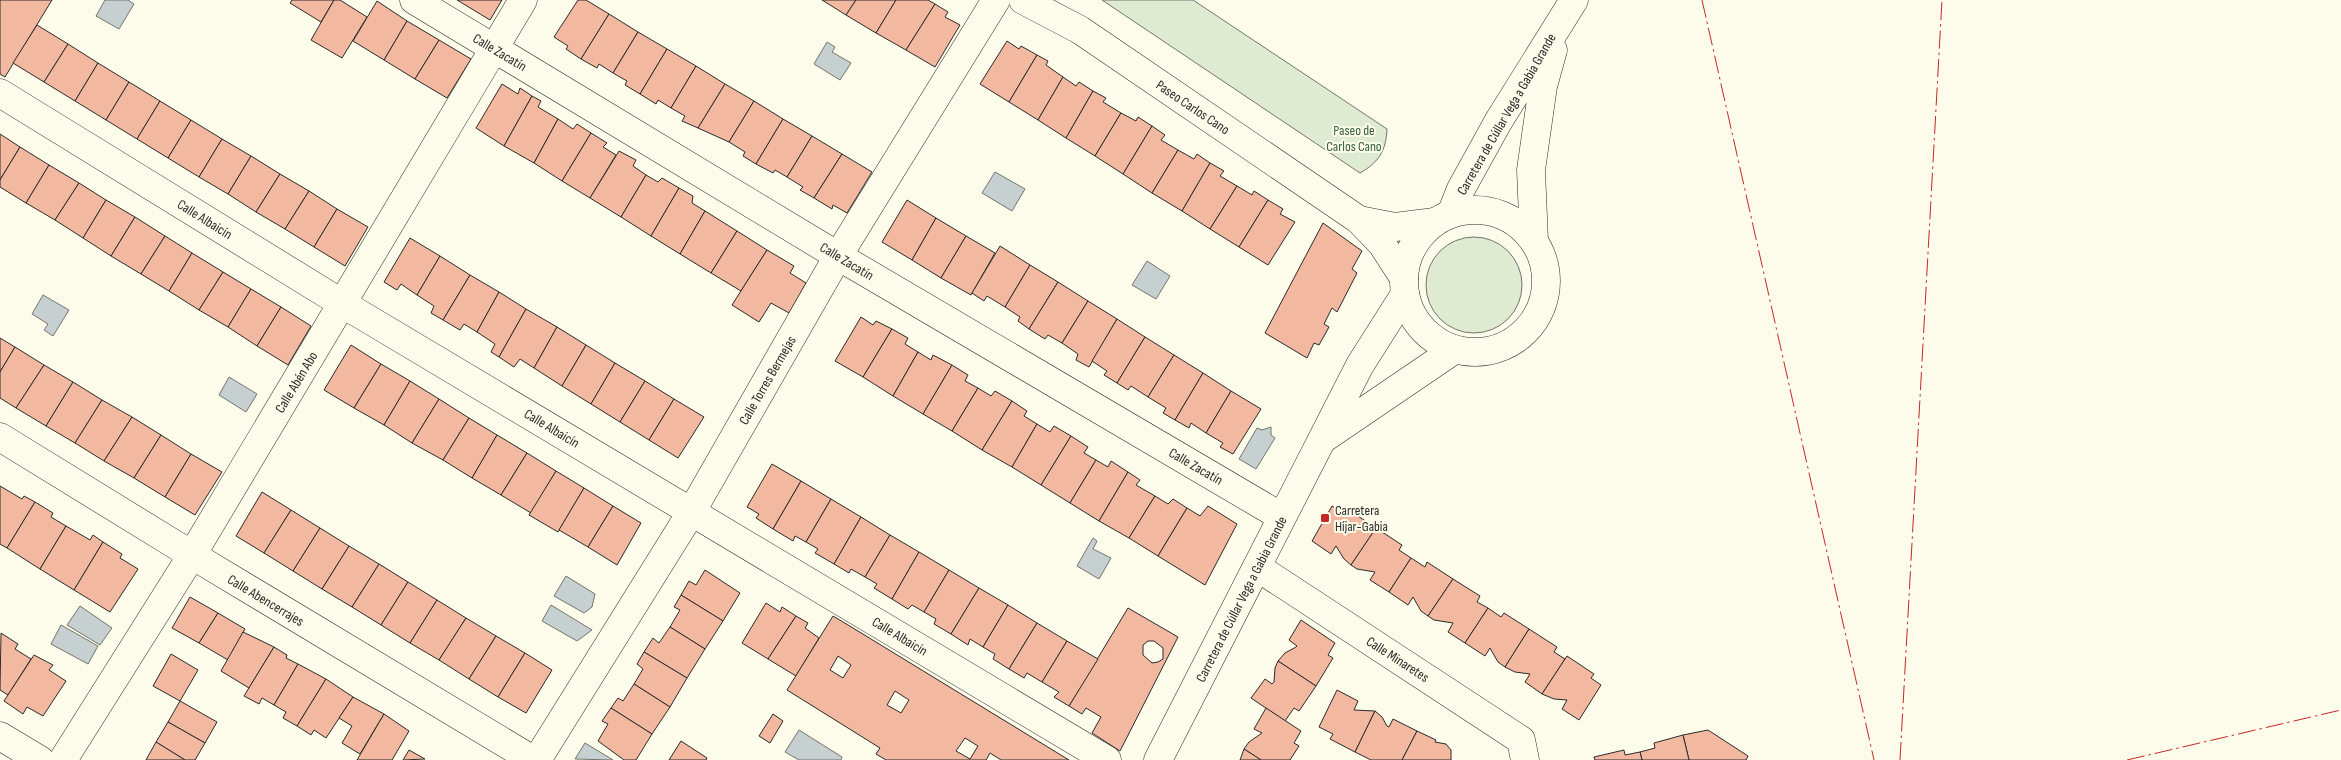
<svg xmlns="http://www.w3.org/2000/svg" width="2341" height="760" viewBox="0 0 2341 760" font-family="'Sofia Sans Condensed',sans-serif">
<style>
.green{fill:#deebd1;stroke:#74746e}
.water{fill:#c7d0d0;stroke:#74746e}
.building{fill:#f2b8a0;stroke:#2b2b2b;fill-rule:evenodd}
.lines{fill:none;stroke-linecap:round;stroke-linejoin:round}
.street-casing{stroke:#2b2b2b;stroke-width:29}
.secondary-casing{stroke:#2b2b2b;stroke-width:29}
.street{stroke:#fdfbea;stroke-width:28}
.secondary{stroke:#fdfbea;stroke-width:28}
.power{stroke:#c62828;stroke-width:1;stroke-dasharray:18 4 2.5 4;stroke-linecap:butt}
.poi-dot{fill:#c62828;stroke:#fdfbea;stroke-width:2}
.labels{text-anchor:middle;stroke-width:4;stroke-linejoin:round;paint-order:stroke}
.street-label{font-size:14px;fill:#2b2b2b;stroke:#fdfbea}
.park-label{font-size:14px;fill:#34623c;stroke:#fdfbea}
.poi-label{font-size:14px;fill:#2b2b2b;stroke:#fdfbea;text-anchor:start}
</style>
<rect width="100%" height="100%" fill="#fdfbea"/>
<g class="green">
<path d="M1102,0H1193L1387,129C1386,151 1379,162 1360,173Z"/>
<circle cx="1474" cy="285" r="48"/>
</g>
<g class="water">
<path d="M105,0H128L134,4L119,29L96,16Z"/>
<path d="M827,42L835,47L832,52L851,63L840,80L814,64Z"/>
<path d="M995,172L1025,189L1012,211L982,193Z"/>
<path d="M1147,261L1170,276L1156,299L1132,285Z"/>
<path d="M43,295L69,310L53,336L44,330L48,324L32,314Z"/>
<path d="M229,377L257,394L246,412L219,395Z"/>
<path d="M1271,427V435L1275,438L1256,469L1239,459L1257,428L1262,430Z"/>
<path d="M1093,538L1097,541L1093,549L1111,558L1099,579L1077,566Z"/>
<path d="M566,576L595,594L592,607L584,613L554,596Z"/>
<path d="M551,605L592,630L577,641L542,621Z"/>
<path d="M80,606L112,628L100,645L67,625Z"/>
<path d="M61,625L98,646L88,664L51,644Z"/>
<path d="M799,730L842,757L841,760H799L785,752Z"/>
<path d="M585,743L613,760L575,759Z"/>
</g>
<g class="building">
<path d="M0,0H52L5,77L0,74Z"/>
<path d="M292,0H334L321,22L290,3Z"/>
<path d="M334,0H340L367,17L342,58L311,40Z"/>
<path d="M457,0H502L490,20Z"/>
<path d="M578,0H586L609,14L581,59L566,49L568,46L554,37Z"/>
<path d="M822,0H856L846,15Z"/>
<path d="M856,0H896L876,33L846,15Z"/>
<path d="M896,0H928L935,4L906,50L876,33Z"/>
<path d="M377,1L407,21L384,60L353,41Z"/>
<path d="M935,4L948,12L945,17L960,25L935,67L906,50Z"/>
<path d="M609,14L638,32L613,73L599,64L597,68L581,59Z"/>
<path d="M407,21L439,40L415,79L384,60Z"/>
<path d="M37,25L68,44L44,82L13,63Z"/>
<path d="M638,32L667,49L640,94L625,85L627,81L613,73Z"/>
<path d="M439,40L471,59L447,98L415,79Z"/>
<path d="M1007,41L1019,49L1021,46L1037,55L1009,102L980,84Z"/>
<path d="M68,44L98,63L75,101L44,82Z"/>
<path d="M667,49L696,66L671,108L658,100L656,104L640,94Z"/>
<path d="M1037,55L1048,61L1046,65L1063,77L1038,120L1009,102Z"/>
<path d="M98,63L129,82L106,120L75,101Z"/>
<path d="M696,66L725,84L698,128L682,121L685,116L671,108Z"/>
<path d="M1063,77L1076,86L1079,82L1093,91L1066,138L1038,120Z"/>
<path d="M129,82L160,101L137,139L106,120Z"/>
<path d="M502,84L518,94L520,88L532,96L504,146L476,128Z"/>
<path d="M725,84L754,101L729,142L698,128Z"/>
<path d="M1093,91L1106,98L1103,102L1121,113L1095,156L1066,138Z"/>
<path d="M532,96L541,101L538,107L558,119L534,163L504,146Z"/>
<path d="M160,101L191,120L168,158L137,139Z"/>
<path d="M754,101L783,119L756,164L743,156L745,152L729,142Z"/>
<path d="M1121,113L1136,121L1138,117L1152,126L1123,174L1095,156Z"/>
<path d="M558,119L573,129L577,124L591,133L562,181L534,163Z"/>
<path d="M783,119L812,136L787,177L775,170L773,173L756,164Z"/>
<path d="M191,120L222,139L199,177L168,158Z"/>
<path d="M1152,126L1165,135L1161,140L1178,150L1152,193L1123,174Z"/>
<path d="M591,133L607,143L603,147L616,155L590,198L562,181Z"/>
<path d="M0,134L20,147L0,180Z"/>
<path d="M812,136L842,154L814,198L800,190L803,187L787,177Z"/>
<path d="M222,139L251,156L228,194L199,177Z"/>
<path d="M20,147L49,165L26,203L0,187V180Z"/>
<path d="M1178,150L1194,159L1197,154L1210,163L1182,211L1152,193Z"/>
<path d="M619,151L636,160L633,166L646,175L621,217L590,198Z"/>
<path d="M842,154L872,172L847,213L833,205L832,209L814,198Z"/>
<path d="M251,156L280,174L256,212L228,194Z"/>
<path d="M1210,163L1224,171L1220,176L1237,186L1210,229L1182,211Z"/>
<path d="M49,165L79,183L55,220L26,203Z"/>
<path d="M280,174L309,191L285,229L256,212Z"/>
<path d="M646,175L658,182L662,178L679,188L651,236L621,217Z"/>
<path d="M79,183L106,200L83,238L55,220Z"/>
<path d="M1237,186L1252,195L1254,191L1268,200L1239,247L1210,229Z"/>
<path d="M679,188L693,196L692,203L705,211L680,254L651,236Z"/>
<path d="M309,191L337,209L314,247L285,229Z"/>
<path d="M106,200L135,217L111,256L83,238Z"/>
<path d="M907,200L936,218L912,260L882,242Z"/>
<path d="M1268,200L1283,209L1280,214L1295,222L1268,265L1239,247Z"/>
<path d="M337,209L368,227L345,266L314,247Z"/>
<path d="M705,211L737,231L711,273L680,254Z"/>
<path d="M135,217L165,236L141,274L111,256Z"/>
<path d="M936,218L966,236L941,278L912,260Z"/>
<path d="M1323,223L1362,251L1352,269L1357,273L1337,312L1332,308L1324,324L1329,327L1319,345L1314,343L1307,358L1265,333Z"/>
<path d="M737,231L767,250L741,291L711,273Z"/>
<path d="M165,236L192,253L169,291L141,274Z"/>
<path d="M966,236L995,253L971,295L941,278Z"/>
<path d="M410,238L440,256L417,295L401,284L397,290L384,282Z"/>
<path d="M1000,246L1030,265L1005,307L987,296L984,301L972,293Z"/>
<path d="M767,250L794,266L790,273L806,283L789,313L771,303L759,322L732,305Z"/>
<path d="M192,253L223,272L199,310L169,291Z"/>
<path d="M440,256L470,275L443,320L431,313L434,306L417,295Z"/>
<path d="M1030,265L1058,282L1029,329L1018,321L1020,317L1005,307Z"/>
<path d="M223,272L251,289L228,327L199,310Z"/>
<path d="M470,275L499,292L477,332L464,324L460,330L443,320Z"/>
<path d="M1058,282L1088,301L1062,343L1048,335L1045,339L1029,329Z"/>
<path d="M251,289L281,307L257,346L228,327Z"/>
<path d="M499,292L526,309L499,357L491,352L495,344L477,332Z"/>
<path d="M1088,301L1117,319L1089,367L1076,360L1078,354L1062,343Z"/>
<path d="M281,307L311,326L288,365L257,346Z"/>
<path d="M526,309L557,327L534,368L520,359L514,367L499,357Z"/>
<path d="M861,317L873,325L876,321L892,329L863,377L835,361Z"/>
<path d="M1117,319L1145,337L1117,383L1104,375L1107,371L1092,361Z"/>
<path d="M557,327L586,345L562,386L534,368Z"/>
<path d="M892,329L908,338L905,344L918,352L893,396L863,377Z"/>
<path d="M1145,337L1174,355L1148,397L1131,386L1128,390L1117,383Z"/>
<path d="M0,338L15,347L0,372Z"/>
<path d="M351,345L381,364L354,408L324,390Z"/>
<path d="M586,345L615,363L591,404L562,386Z"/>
<path d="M15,347L44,365L16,408L0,398V372Z"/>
<path d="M918,352L931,360L933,355L952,365L923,414L893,396Z"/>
<path d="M1174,355L1203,373L1175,420L1163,413L1166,408L1148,397Z"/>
<path d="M615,363L645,381L620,422L591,404Z"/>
<path d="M381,364L410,381L384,425L354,408Z"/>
<path d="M44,365L73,382L46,426L16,408Z"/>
<path d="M952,365L968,375L965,381L978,388L952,431L923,414Z"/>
<path d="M1203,373L1231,391L1206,433L1191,423L1189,428L1175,420Z"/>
<path d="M410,381L439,399L412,443L384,425Z"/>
<path d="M645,381L674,399L649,440L620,422Z"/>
<path d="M73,382L102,400L75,443L46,426Z"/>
<path d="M978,388L991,396L995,391L1012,401L982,450L952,431Z"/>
<path d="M1231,391L1261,409L1233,454L1220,447L1223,443L1206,433Z"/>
<path d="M439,399L469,418L443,460L412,443Z"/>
<path d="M674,399L704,417L678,458L649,440Z"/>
<path d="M102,400L132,417L104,461L75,443Z"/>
<path d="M1012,401L1027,411L1024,416L1037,424L1012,467L982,450Z"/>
<path d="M132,417L161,435L134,478L104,461Z"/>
<path d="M469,418L497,435L472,478L443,460Z"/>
<path d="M1037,424L1050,432L1054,426L1071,436L1041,485L1012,467Z"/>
<path d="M161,435L191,454L165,497L134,478Z"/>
<path d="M497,435L527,453L501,495L472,478Z"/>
<path d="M1071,436L1088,447L1084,453L1096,460L1070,503L1041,485Z"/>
<path d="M527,453L556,471L531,513L501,495Z"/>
<path d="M191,454L222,472L195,515L165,497Z"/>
<path d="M1096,460L1108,467L1111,461L1128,472L1099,521L1070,503Z"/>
<path d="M772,464L801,481L773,529L756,518L759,514L747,507Z"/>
<path d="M556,471L584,488L558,532L529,515Z"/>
<path d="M1128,472L1140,480L1136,485L1155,496L1129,538L1099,521Z"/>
<path d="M801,481L831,499L806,542L795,536L793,541L773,529Z"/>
<path d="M0,486L22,499L24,496L35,502L7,548L0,544Z"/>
<path d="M584,488L613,506L588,547L559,530Z"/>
<path d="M262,492L291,510L264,553L236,536Z"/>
<path d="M1155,496L1168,504L1173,499L1187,508L1158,556L1129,538Z"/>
<path d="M831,499L861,517L834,564L815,553L818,549L806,542Z"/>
<path d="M35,502L53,513L51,517L66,526L40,569L7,548Z"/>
<path d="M613,506L641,523L617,565L588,547Z"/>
<path d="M1208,506L1237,524L1205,585L1158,556L1187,508L1200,516Z"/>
<path d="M1332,506L1346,515L1349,510L1376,528L1351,565L1344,559L1336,546L1331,554L1312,541Z"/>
<path d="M291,510L320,528L293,571L264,553Z"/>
<path d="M861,517L890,535L865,577L851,569L849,573L834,564Z"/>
<path d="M66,526L90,540L93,535L103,542L74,590L40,569Z"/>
<path d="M320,528L349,546L322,589L293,571Z"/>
<path d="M1376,528L1402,545L1399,550L1411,558L1389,592L1370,580L1375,572L1357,569L1351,565Z"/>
<path d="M890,535L919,552L892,599L874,588L877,584L865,577Z"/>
<path d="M103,542L122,554L120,558L138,569L110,612L74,590Z"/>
<path d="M349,546L379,564L352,607L322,589Z"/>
<path d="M919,552L949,570L924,612L912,605L908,609L892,599Z"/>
<path d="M1411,558L1425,567L1427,562L1453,579L1428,616L1421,611L1413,597L1408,605L1389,592Z"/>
<path d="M379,564L408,582L381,625L352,607Z"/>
<path d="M705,570L740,593L723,621L681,595L689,581L696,585Z"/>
<path d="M949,570L979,588L951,634L934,624L936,619L924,612Z"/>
<path d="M1453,579L1480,596L1477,602L1488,608L1465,643L1448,632L1453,623L1434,620L1428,616Z"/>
<path d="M408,582L437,600L410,643L381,625Z"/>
<path d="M979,588L1008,605L983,647L970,639L968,645L951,634Z"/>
<path d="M681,595L723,621L705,649L670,627L680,610L674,607Z"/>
<path d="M190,597L218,613L199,643L172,628Z"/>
<path d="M437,600L466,618L439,660L410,643Z"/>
<path d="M766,603L780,612L782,607L796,616L768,659L742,643Z"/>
<path d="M1008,605L1037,623L1009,669L993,659L995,654L983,647Z"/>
<path d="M1128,608L1178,637L1120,751L1092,733L1101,717L1086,708L1082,714L1069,706ZM1148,641H1154L1163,648V659L1158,662L1152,663L1143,655V645Z"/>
<path d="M1488,608L1501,617L1504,613L1529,629L1505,667L1498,662L1490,648L1485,656L1465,643Z"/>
<path d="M218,613L245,629L228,660L199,643Z"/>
<path d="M796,616L808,623L805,628L819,638L796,676L768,659Z"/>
<path d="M833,616L853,628L1069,760H1001L990,753L986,760H886L876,754L880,748L787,690ZM838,656L851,665L843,678L830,670ZM895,691L909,700L901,713L887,705ZM965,738L978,746L970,759L956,751Z"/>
<path d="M466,618L496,636L469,679L439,660Z"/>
<path d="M1301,620L1335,643L1328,655L1333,658L1316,686L1278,661L1285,653L1296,647L1297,646L1289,640Z"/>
<path d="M1037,623L1067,641L1042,682L1027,673L1024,678L1009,669Z"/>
<path d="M670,627L705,649L687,678L644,652L653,638L659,643Z"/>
<path d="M1529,629L1557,647L1554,652L1565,659L1542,694L1525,682L1530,674L1515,672L1505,667Z"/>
<path d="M243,632L274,647L249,688L221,671Z"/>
<path d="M1,633L18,644L15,649L31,659L8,695L0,690Z"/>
<path d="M496,636L525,653L498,697L469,679Z"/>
<path d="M1067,641L1098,659L1069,706L1054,697L1059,692L1042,682Z"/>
<path d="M274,647L287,655L286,658L298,664L274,705L262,698L259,704L244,696Z"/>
<path d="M644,652L687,678L670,707L634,684L643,669L637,664Z"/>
<path d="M525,653L552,670L526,713L498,697Z"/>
<path d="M171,654L198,670L180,701L153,686Z"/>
<path d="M34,655L53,665L49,670L66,681L43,716L27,707L23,714L4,701Z"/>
<path d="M1567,656L1594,674L1591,678L1601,685L1579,720L1562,709L1567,700L1554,699L1542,694Z"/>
<path d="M1278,661L1316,686L1299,711L1294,708L1285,721L1251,698L1265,679L1272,684L1274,682L1275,668Z"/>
<path d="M298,664L326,679L297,726L283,718L286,712L274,705Z"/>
<path d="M326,679L353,697L326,738L314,730L311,735L297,726Z"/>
<path d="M634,684L670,707L652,734L611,708L618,698L623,701Z"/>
<path d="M1337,690L1358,701L1354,710L1375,711L1355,752L1330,739L1333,734L1319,727Z"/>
<path d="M353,697L384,714L360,754L342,743L352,726L339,718Z"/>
<path d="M180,701L217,722L205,743L168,722Z"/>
<path d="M611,708L652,734L636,760H624L598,741L608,724L602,721Z"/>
<path d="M1266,708L1301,731L1294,743L1299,746L1290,760H1261L1244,749L1249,742L1262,733L1254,729Z"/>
<path d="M1375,711L1382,717L1387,726L1389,727L1393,719L1417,731L1402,760H1371L1355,752Z"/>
<path d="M384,714L409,731L392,760H357Z"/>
<path d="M773,714L783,721L770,743L759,736Z"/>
<path d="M168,722L205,743L195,760H185L156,742Z"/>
<path d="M1708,730L1748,756L1746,760H1689L1683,735Z"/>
<path d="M1417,731L1436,740L1435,742L1446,744L1451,750V760H1402Z"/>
<path d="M1683,735L1689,760H1642L1640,752L1655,748L1654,743Z"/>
<path d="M681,741L707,758L706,760H669Z"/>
<path d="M156,742L185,760H146Z"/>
<path d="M1244,749L1255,756L1261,760H1240Z"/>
<path d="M409,750L425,759L403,760Z"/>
<path d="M1624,750L1625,755L1640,752L1642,760H1595L1594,757Z"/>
</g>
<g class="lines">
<g class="street-casing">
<g id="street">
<path d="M414,0L838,256L1282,517"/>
<path d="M0,93L343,304L1107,760"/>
<path d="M0,437L192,555L533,760"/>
<path d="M1257,567L1521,740L1525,760"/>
<path d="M0,736L40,760"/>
<path d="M63,760L192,555L523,0"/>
<path d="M537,760L692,511L838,256L996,0"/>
</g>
</g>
<g class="secondary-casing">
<g id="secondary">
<path d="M1023,0L1080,30L1359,220L1382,244L1404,278"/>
<circle cx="1475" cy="281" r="71"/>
<path d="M1451,214L1461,189L1498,122L1574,0"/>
<path d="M1359,220L1395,227L1435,222"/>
<path d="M1534,241L1531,170L1543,86L1553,50"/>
<path d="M1326,437L1454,350"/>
<path d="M1158,760L1360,365L1405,294"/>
</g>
</g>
<use href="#street" class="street"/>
<use href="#secondary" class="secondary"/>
<g class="power">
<path d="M1702,0L1874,760"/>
<path d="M1900,760L1942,0"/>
<path d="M2127,760L2341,710"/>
</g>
</g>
<rect class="poi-dot" x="1320" y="513" width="10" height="10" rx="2.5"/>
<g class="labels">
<g class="street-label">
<text transform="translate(500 52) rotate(31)" y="5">Calle Zacatín</text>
<text transform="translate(1193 107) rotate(34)" y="5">Paseo Carlos Cano</text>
<text transform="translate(1506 114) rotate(-60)" y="5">Carretera de Cúllar Vega a Gabia Grande</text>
<text transform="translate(205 219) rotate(32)" y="5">Calle Albaicín</text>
<text transform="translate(847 261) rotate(31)" y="5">Calle Zacatín</text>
<text transform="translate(767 380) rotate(-60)" y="5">Calle Torres Bermejas</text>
<text transform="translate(296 382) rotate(-59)" y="5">Calle Abén Abo</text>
<text transform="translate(552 428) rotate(31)" y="5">Calle Albaicín</text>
<text transform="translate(1196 466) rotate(30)" y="5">Calle Zacatín</text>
<text transform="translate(1241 599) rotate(-63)" y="5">Carretera de Cúllar Vega a Gabia Grande</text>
<text transform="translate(266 600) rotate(31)" y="5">Calle Abencerrajes</text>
<text transform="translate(900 636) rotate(31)" y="5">Calle Albaicín</text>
<text transform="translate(1398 659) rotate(33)" y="5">Calle Minaretes</text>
</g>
<g class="park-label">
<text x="1354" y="135">Paseo de<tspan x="1354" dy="16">Carlos Cano</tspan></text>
</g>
<g class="poi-label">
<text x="1335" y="515">Carretera<tspan x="1335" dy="16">Híjar-Gabia</tspan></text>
</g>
</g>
</svg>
